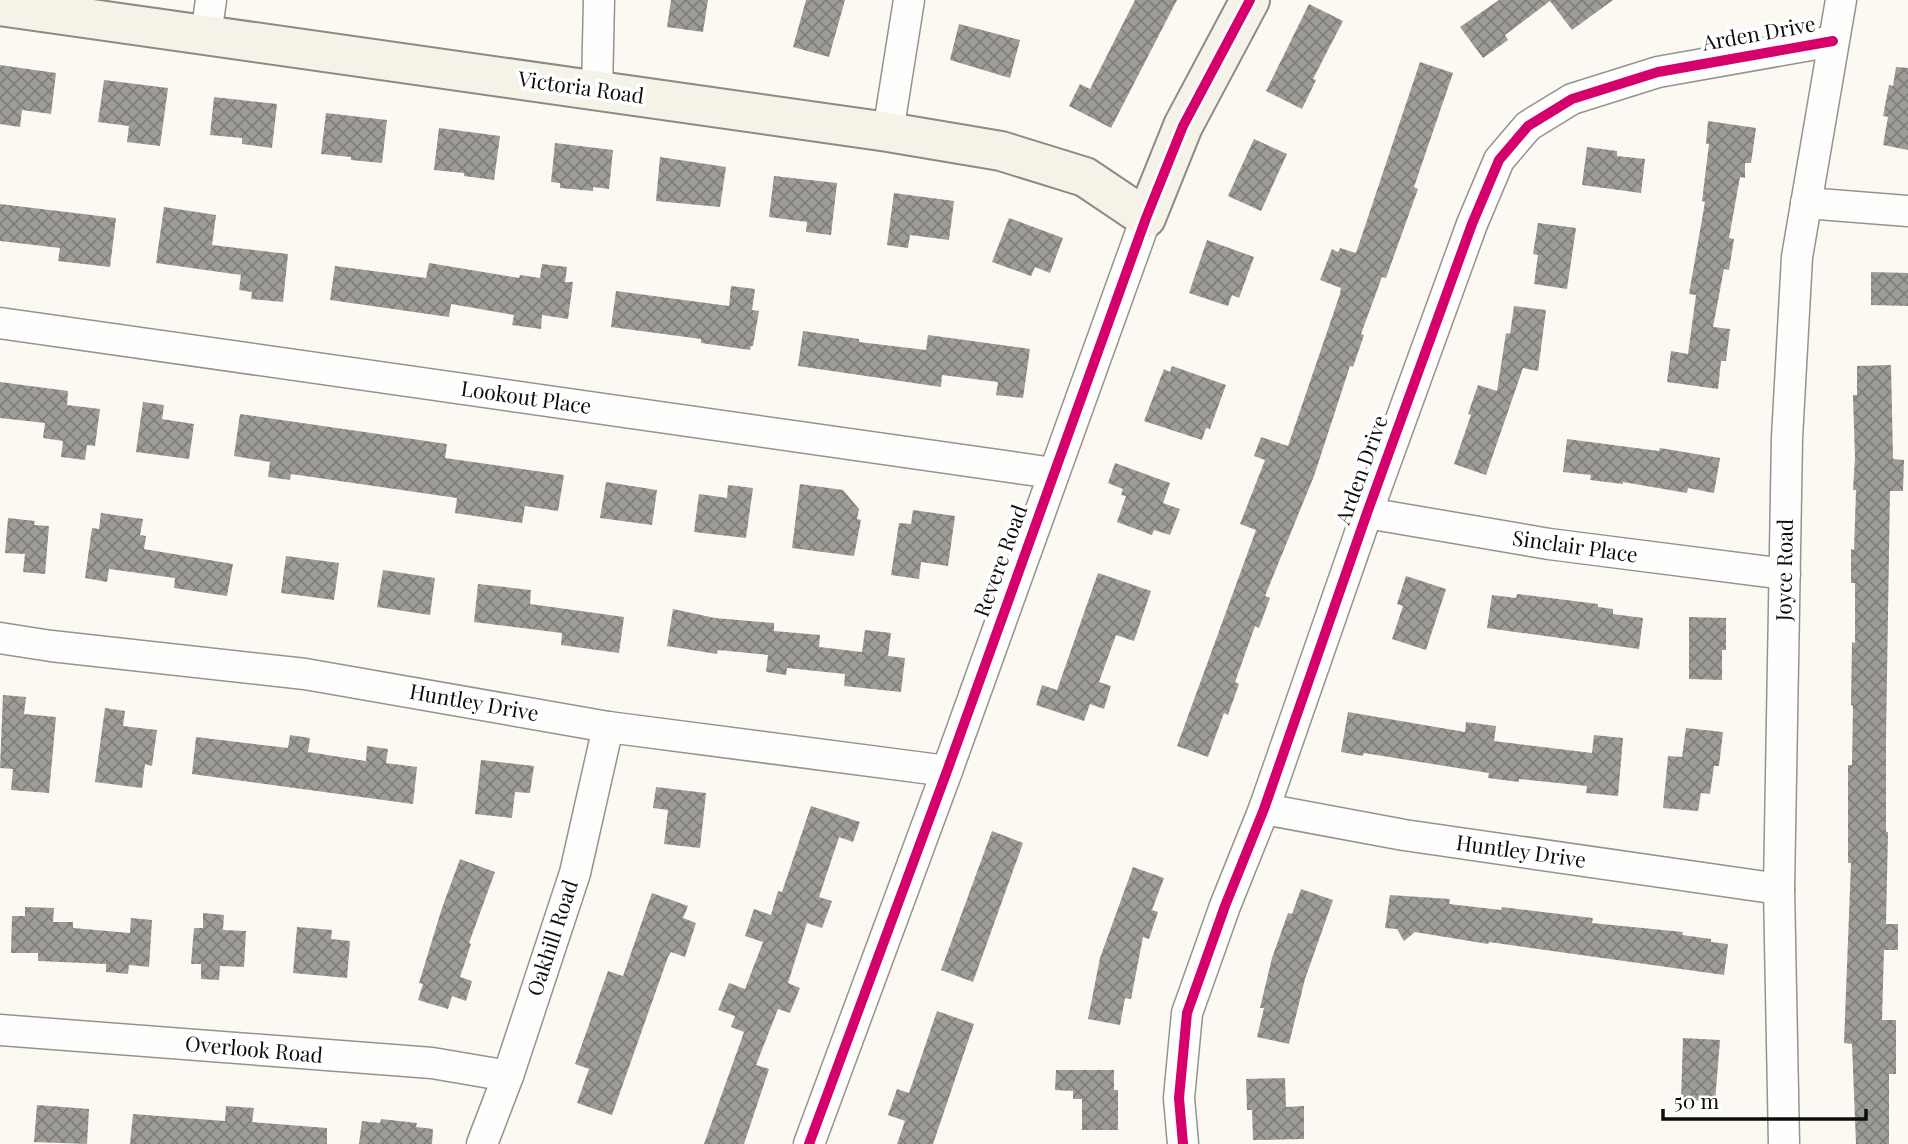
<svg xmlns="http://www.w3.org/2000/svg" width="1908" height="1144" viewBox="0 0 1908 1144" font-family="'Playfair Display',serif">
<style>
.building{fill:url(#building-cross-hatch)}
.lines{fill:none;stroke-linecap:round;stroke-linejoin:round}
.street-casing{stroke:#949390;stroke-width:33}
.secondary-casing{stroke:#8b8a86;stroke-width:42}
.street{stroke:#fefefd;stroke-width:30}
.secondary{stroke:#f5f3e8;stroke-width:38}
.cycleway-casing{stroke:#fff;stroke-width:15}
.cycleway{stroke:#d6006c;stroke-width:10}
.labels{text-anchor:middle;stroke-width:7;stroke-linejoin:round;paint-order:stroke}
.street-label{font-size:21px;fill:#0d0d0d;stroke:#fff}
</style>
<defs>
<pattern id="building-cross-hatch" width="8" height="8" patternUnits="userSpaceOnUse" patternTransform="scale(1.75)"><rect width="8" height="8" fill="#9e9c97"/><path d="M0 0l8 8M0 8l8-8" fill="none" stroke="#7f7e7a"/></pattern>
</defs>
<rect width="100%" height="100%" fill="#fbf9f1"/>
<g class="building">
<path d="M671,0H708L703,32L667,27Z"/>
<path d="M806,0H845L829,57L793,47Z"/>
<path d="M1135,0H1177L1111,128L1069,106L1080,84L1090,89Z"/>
<path d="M1499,0H1613L1572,30L1550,1L1505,35L1508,40L1483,58L1460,27Z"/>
<path d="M1309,4L1343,21L1313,79L1316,80L1302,109L1266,91Z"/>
<path d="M959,24L1020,40L1010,78L950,60Z"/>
<path d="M1420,62L1453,73L1414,187L1418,189L1386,278L1382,277L1361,334L1364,335L1353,367L1350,366L1314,476L1265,596L1270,598L1259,628L1255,626L1235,682L1239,684L1228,715L1224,713L1208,757L1177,746L1256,530L1240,524L1265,460L1254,456L1261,437L1288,446L1340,294L1341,288L1320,280L1332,249L1338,252L1340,248L1356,253Z"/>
<path d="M0,65L56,73L51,114L22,110L20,127L0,124Z"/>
<path d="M1896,67L1908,68V150L1883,145L1888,117L1883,116L1889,85L1893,86Z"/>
<path d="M104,80L168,88L160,146L127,142L129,126L98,122Z"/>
<path d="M214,97L277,104L272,148L242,144V138L210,135Z"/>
<path d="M326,113L387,120L382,163L351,160V157L321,154Z"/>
<path d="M1708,121L1756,128L1751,163H1745V178L1740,177L1729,238L1734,239L1729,270L1724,269L1713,327L1730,329L1726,361H1721L1718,389L1667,382L1671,351L1688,354L1696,295L1689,294L1705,202L1702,201L1709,144H1706Z"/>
<path d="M439,128L500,136L494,180L464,176V173L434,170Z"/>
<path d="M1254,139L1287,154L1261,211L1228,196Z"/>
<path d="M555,143L613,150L609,189L593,187V191L560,188V183L551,182Z"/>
<path d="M1587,147L1617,151V156L1645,159L1641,193L1582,185Z"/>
<path d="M660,157L726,167L720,207L656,201Z"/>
<path d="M774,176L837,183L831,235L806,232L807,222L769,217Z"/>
<path d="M894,193L954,201L949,240L910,235L908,248L887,245Z"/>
<path d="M0,204L116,218L110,267L58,261L60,248L0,241Z"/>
<path d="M164,207L216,215L212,245L288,254L283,302L251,299L252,292L239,290L241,275L156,263Z"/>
<path d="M1009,218L1063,238L1050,273L1035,267L1031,276L992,262Z"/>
<path d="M1538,223L1576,228L1567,289L1534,284L1538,255L1533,254Z"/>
<path d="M1207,240L1254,257L1239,298L1232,295L1228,306L1189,293Z"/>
<path d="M429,263L519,278L520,275L540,278L542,264L567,267L565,282H573L568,319L542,315L541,329L512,325L514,315L451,304L449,317L330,300L335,266L426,278Z"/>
<path d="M1871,272L1908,273V306L1871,305Z"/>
<path d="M731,286L755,289L752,310L759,311L753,346H751L750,350L701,343V339L611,327L616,291L729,306Z"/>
<path d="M1514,306L1546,310L1538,371L1523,368L1486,475L1454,464L1471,415L1468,414L1478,385L1497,391L1506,333L1510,334Z"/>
<path d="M803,331L859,339V342L926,350L928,335L1030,349L1023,398L996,395L998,382L942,375L941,387L798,366Z"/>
<path d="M1891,365L1893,459L1904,460L1903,491H1890L1886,738V832H1888L1886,924H1898V950H1884L1882,1020H1896V1074H1889V1144H1856L1852,1044L1844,1043L1851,863H1848V765H1852L1853,706L1851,705L1852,642L1855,643V583H1851V549L1854,550L1856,490H1853L1855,458L1853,395H1857V366Z"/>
<path d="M1172,366L1226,385L1210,429L1206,428L1202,440L1144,421L1164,369L1170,372Z"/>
<path d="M0,382L68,391L67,405L100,409L95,446L87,445L85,460L61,457L63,441L43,438L45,423L0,418Z"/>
<path d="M143,402L164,405L162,419L194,424L189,459L136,452Z"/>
<path d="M240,414L447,444L445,458L564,475L558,511L525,506L522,523L455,513L457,498L291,474L290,480L268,477L270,462L234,456Z"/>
<path d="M1567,439L1659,451L1660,448L1720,458L1714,493L1688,488L1687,493L1623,482V484L1590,480L1591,475L1563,472Z"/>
<path d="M1115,463L1170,483L1163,503L1180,509L1170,535L1154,530L1152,535L1117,522L1126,496L1121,495L1123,489L1108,483Z"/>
<path d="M606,482L657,490L652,525L600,518Z"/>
<path d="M800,484L843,490L859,509L857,519L861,520L854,556L792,548Z"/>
<path d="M728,485L753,488L746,538L694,532L699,494L727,498Z"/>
<path d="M913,510L955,516L948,566L921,562L919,579L891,575L899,523L911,524Z"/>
<path d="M101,513L143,519L140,535L146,536L144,549L233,564L227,596L174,588L175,578L109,569L107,582L85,578L92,528L99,529Z"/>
<path d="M8,518L35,521L34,525L49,526L45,574L23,572L25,554L5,553Z"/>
<path d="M286,556L339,563L334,600L281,593Z"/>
<path d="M383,570L435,578L430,615L377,607Z"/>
<path d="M1098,573L1151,591L1134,641L1116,635L1099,682L1111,686L1104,709L1090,704L1084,721L1036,705L1042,685L1057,690Z"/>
<path d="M1406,576L1446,589L1426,650L1392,639L1403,606L1397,604Z"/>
<path d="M478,584L531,590L530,604L624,617L619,653L561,645L562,633L474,622Z"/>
<path d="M1517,594L1598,604V607L1613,609V614L1643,618L1639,649L1487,628L1492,595L1516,598Z"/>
<path d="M673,609L715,618L774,623V631L820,635L819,647L862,652L865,630L891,633L888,656L905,658L901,692L844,686L845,674L787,668L786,675L766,672L768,655L718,650L717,654L667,646Z"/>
<path d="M1689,617L1726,618V650H1722V680L1689,679Z"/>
<path d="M3,695L26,697L24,714L56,717L49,793L11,790L13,769L0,768Z"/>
<path d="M105,708L125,711L123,726L157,730L152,766L145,764L142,788L95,782Z"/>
<path d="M1348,712L1465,732L1466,722L1496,726L1494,741L1592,753L1594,735L1623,738L1618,796L1586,793L1587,786L1519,779V782L1488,778L1489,773L1364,753L1363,756L1341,752Z"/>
<path d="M1686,728L1723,732L1719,766H1714L1710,794L1701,793L1698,811L1663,808L1668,756L1682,757Z"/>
<path d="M290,735L310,738L308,752L366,761L367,746L388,749L386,763L417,767L413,804L192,774L196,737L288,748Z"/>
<path d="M481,760L534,766L530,793L515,792L512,818L475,814Z"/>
<path d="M656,787L706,793L700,848L664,844L668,810L653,808Z"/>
<path d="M811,806L860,822L853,842L839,837L819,897L832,901L822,928L807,923L788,983L800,988L790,1013L778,1009L756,1065L769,1069L744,1144H704L744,1032L731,1027L735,1016L718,1010L729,983L745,989L763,942L745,936L754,909L771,915L778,891L782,892Z"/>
<path d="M992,831L1023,843L973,982L941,970Z"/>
<path d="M460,859L495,872L469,943L471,944L460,977L472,981L466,1001L452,996L448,1009L418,1000L423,984L419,983L442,908Z"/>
<path d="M1133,867L1164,878L1152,910L1158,912L1149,939L1143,937L1131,999L1125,998L1120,1025L1088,1019L1100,958Z"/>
<path d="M1301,889L1333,900L1305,979L1289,1044L1257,1037L1264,1008H1260L1272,958L1288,913L1292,914Z"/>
<path d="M652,893L688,906L683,918L696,923L685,957L671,952L668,957L612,1115L577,1103L589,1069L575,1064L608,971L623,976Z"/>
<path d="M1390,895L1450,899L1449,904L1501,910L1502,907L1593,918L1592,923L1683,932L1682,935L1711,939V942L1728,944L1724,975L1489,942L1488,944L1415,932L1404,941L1397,929L1385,928Z"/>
<path d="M25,907L54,908L53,922H73V928L130,933L131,918L152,920L149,967L129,965L128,974L106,972V964L38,961V953H11L12,916H25Z"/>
<path d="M203,913L224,915L223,930L246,931L244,967L220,966L219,980L201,979V964H191L194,928H203Z"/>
<path d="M297,927L332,930L331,939L350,941L347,978L293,973Z"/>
<path d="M937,1011L974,1024L933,1144H897L905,1121L888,1115L897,1089L909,1093Z"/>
<path d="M1683,1038L1720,1040L1715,1101L1681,1100Z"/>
<path d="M1056,1070H1114V1090H1118V1130H1082V1099H1073V1091L1055,1090Z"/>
<path d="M1285,1078L1286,1107L1304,1106V1139L1253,1140L1252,1110H1247L1246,1079Z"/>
<path d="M37,1105L89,1109L87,1144L34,1142Z"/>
<path d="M226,1106L254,1108L252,1122L327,1128V1144H130L133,1114L225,1121Z"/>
<path d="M381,1119L417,1123L416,1127L433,1129L432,1144H359L362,1121L380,1123Z"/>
</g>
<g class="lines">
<g class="street-casing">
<g id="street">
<path d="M206,35L211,0"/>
<path d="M597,90L599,0"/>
<path d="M888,132L909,0"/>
<path d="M1806,203L1908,211"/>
<path d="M0,323L1053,473"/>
<path d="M1367,513L1549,544L1785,574"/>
<path d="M0,638L51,646L305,674L608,727L947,771"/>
<path d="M1264,809L1404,835L1779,889"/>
<path d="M0,1030L432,1063L508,1076"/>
<path d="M482,1144L508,1076L575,873L608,727"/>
<path d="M809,1144L947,771L1146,218"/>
<path d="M1183,1144L1179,1098L1187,1013L1225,906L1264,809L1367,513L1472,224L1499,160L1528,126L1572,99L1658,72L1833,41"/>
<path d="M1784,1144L1779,889L1787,438L1797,257L1841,0"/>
</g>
</g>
<g class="secondary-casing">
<path id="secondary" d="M0,6L888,132L1001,151L1085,177L1146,218L1183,126L1250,0"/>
</g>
<use href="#street" class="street"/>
<use href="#secondary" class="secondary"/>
<g class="cycleway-casing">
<g id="cycleway">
<path d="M809,1144L947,771L1146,218L1183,126L1250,0"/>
<path d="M1183,1144L1179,1098L1187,1013L1225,906L1264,809L1367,513L1472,224L1499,160L1528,126L1572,99L1658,72L1833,41"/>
</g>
</g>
<use href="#cycleway" class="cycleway"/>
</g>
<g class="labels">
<g class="street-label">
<text transform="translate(1759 34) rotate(-10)" y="7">Arden Drive</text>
<text transform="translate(581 88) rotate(8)" y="7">Victoria Road</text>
<text transform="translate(526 398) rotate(8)" y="7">Lookout Place</text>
<text transform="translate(1362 470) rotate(-70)" y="7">Arden Drive</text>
<text transform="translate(1575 547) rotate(8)" y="7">Sinclair Place</text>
<text transform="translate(1001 561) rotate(-70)" y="7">Revere Road</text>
<text transform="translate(1785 570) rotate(-89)" y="7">Joyce Road</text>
<text transform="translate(474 703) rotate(10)" y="7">Huntley Drive</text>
<text transform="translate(1521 852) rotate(8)" y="7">Huntley Drive</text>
<text transform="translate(553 938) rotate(-72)" y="7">Oakhill Road</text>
<text transform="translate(254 1050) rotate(5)" y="7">Overlook Road</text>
</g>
</g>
<path d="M1663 1109v10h203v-10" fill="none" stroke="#0d0d0d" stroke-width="3.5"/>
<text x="1674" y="1109" font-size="21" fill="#0d0d0d" stroke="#ffffff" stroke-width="5" paint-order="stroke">50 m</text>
</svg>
